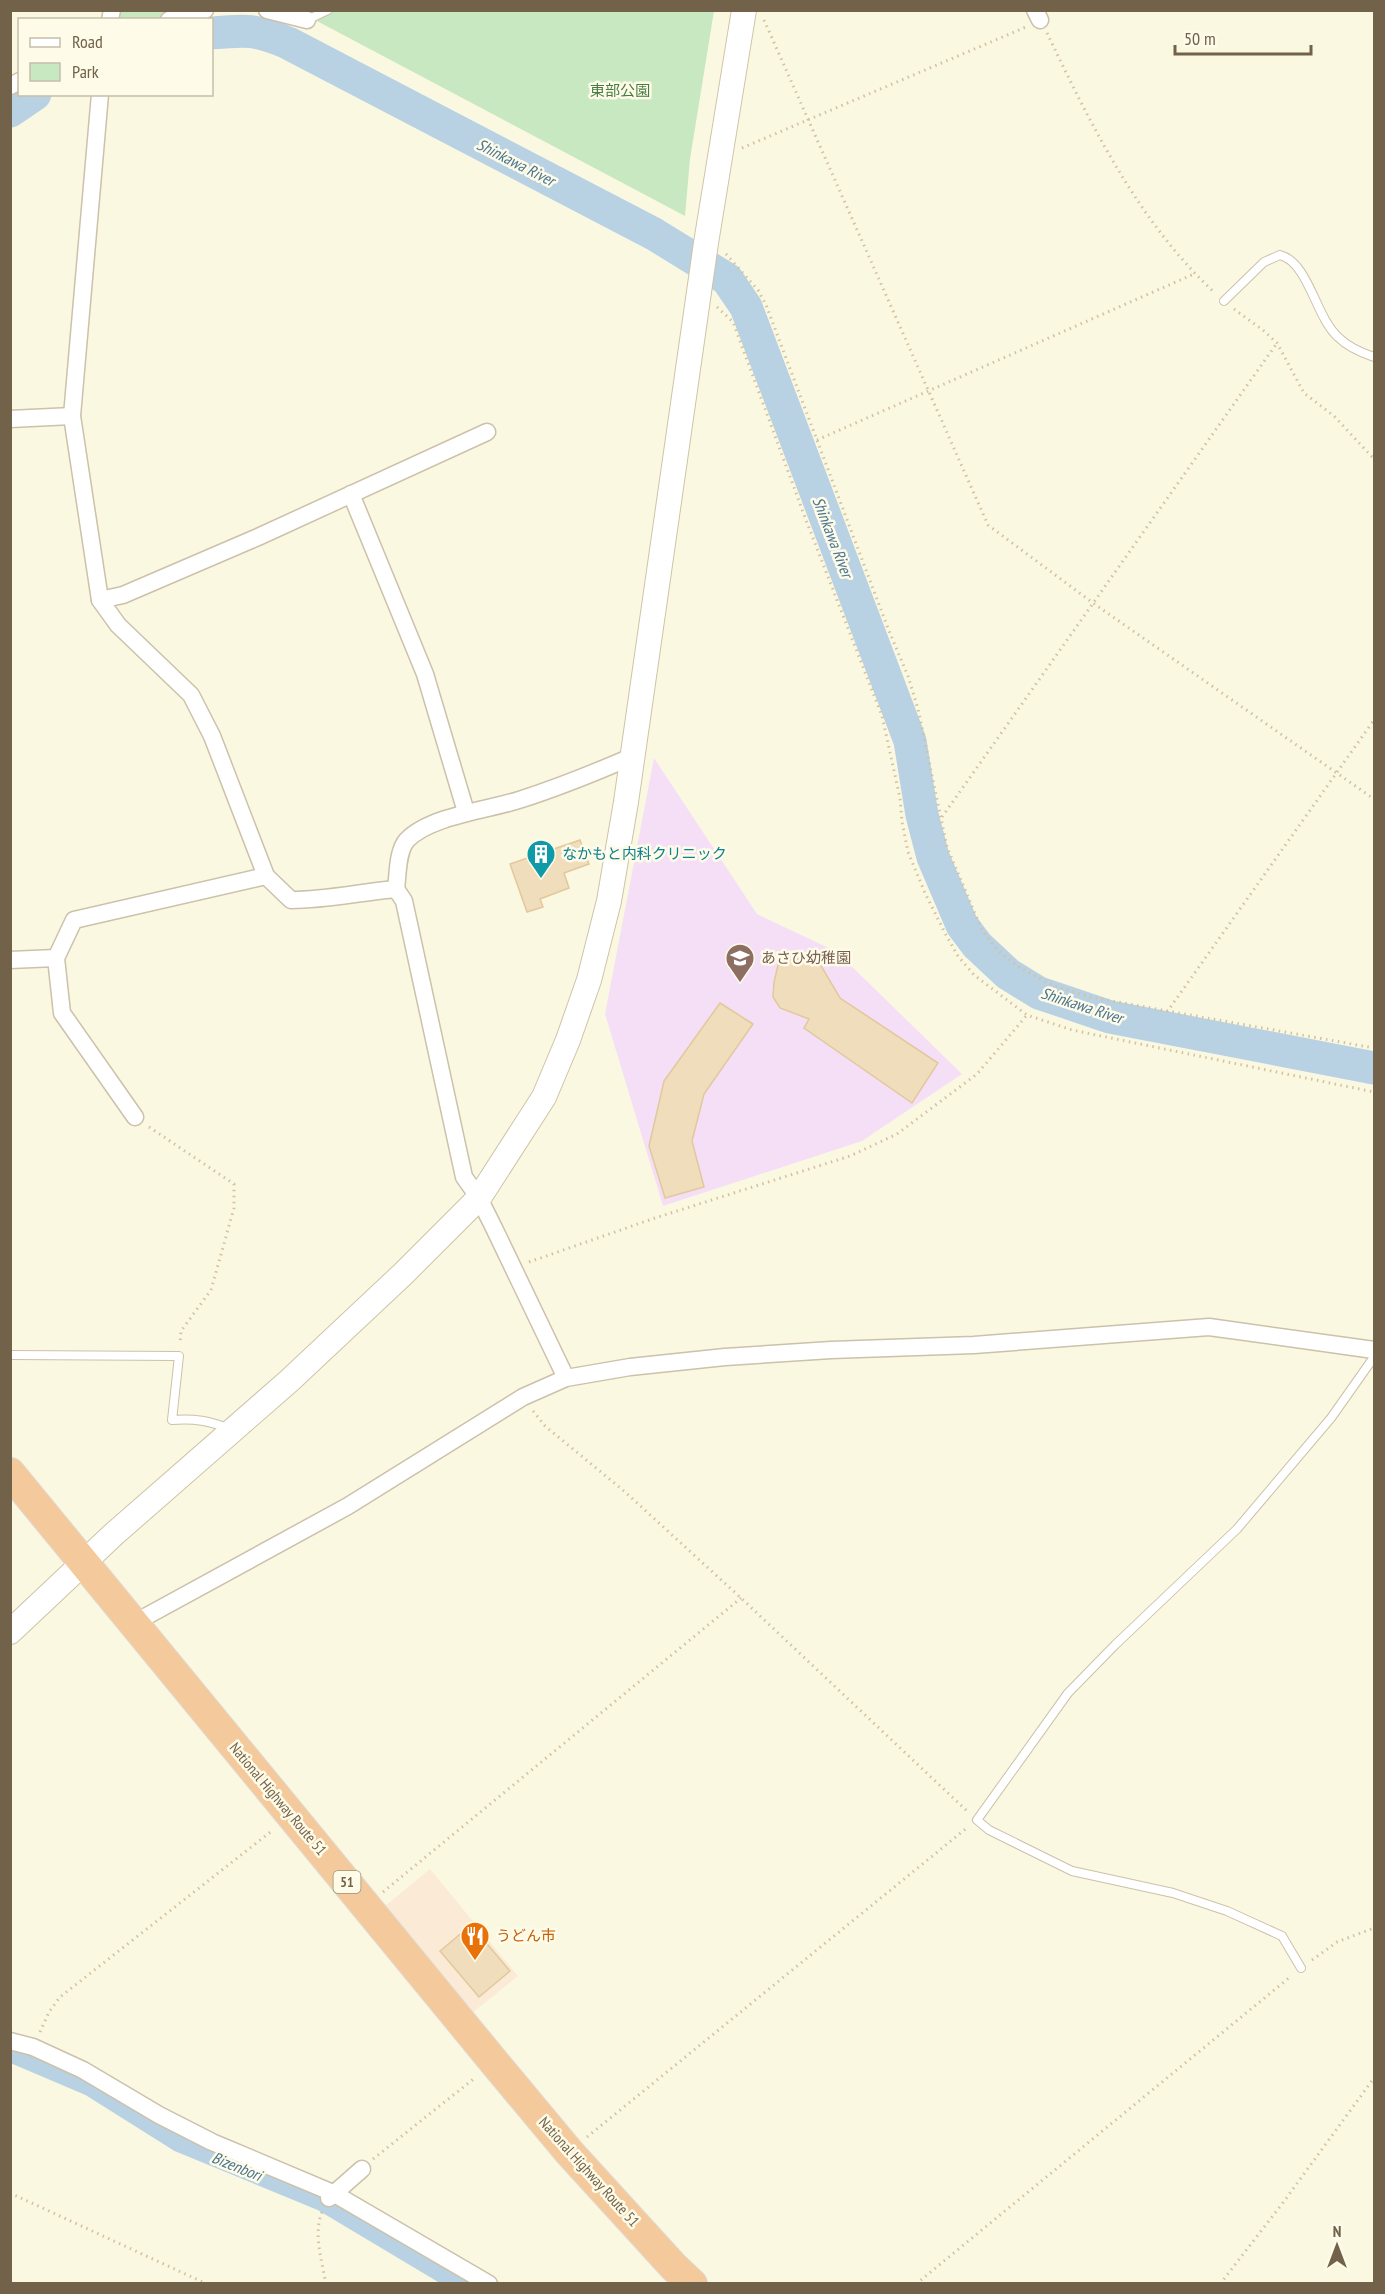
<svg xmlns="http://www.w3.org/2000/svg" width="1385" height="2294" viewBox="0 0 1385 2294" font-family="'PT Sans Narrow','Noto Sans JP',sans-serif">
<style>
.commercial{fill:#fbebd6}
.education{fill:#f5dff7}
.green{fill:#c8e8c2}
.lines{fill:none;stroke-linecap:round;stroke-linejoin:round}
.canal{stroke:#b8d2e4;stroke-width:20}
.river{stroke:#b8d2e4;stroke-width:33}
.building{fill:#f0ddbb;stroke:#e2c89c;stroke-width:1.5}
.lane-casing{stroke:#ccc1aa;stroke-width:10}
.street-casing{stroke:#ccc1aa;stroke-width:19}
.secondary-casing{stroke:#cfc3a8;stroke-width:26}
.highway-casing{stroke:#e0dcd7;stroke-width:32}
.path{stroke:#d4c19f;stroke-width:3;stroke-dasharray:1.5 4.5;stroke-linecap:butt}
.lane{stroke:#fff;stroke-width:8}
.street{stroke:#fff;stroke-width:16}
.secondary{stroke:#fff;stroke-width:24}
.highway{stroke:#f4c99b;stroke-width:30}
.labels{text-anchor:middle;stroke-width:5;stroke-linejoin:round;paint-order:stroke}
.shield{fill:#fefbe8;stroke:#9c9079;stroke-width:1.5}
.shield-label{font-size:14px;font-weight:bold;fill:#72624a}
.park-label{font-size:15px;fill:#477d45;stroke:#fefbe8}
.culture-label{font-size:15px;fill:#0d838f;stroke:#fefbe8;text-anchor:start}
.education-label{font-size:15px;fill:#785e54;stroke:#fefbe8;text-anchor:start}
.street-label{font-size:15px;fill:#72624a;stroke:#fefbe8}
.food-label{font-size:15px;fill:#c56008;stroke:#fefbe8;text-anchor:start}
.water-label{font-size:16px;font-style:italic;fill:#4b7592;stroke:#fefbe8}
</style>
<rect width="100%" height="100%" fill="#fbf8e2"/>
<path class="commercial" d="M430,1869L518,1976L472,2013L385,1906Z"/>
<path class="education" d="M654,758L757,914L837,952L962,1074L862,1141L663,1206L605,1014Z"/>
<g class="green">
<path d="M118,11H194L163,19L117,20Z"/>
<path d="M298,11H714L690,159L685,216Z"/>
</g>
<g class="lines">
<path class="canal" d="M10,2052L90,2086L179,2142L322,2201L461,2284"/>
<g class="river">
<path d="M212,33C246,30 256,29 288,43L654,234L727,279L746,307L910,741L922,815L933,857L962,925L977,945L1008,974L1039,993L1110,1017L1374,1068"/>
<path d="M10,111L35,94"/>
</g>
</g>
<g class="building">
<path d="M580,840L589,864L564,873L569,888L540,899L543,907L527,912L510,864Z"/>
<path d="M801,959L811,960L820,964L840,998L938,1063L912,1103L804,1028L809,1019L780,1008L773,997L774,982L778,965L790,960Z"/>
<path d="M720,1003L753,1024L704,1094L692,1141L704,1187L665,1198L649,1146L664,1081Z"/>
<path d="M471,1925L510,1971L479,1997L440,1951Z"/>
</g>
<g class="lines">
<g class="lane-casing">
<g id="lane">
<path d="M307,20L328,10"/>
<path d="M1224,301L1264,262L1280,255C1309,263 1315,316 1338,337C1347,346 1362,353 1374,357"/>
<path d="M10,1355L179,1356L172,1420C194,1418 210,1421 230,1429"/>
<path d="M1301,1968L1282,1936L1227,1911L1173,1893L1072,1871L989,1830L977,1820L1068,1693L1116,1644L1237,1529L1331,1418L1374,1357"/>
</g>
</g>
<g class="street-casing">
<g id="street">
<path d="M267,10L307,20"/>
<path d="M1035,10L1040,20"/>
<path d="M110,20L112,10"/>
<path d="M169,20L205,10"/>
<path d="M10,86L20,81"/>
<path d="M100,94L72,416L100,600L118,625L191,695L212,736L266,876L291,900C327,900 361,892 396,889L404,901L464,1177L479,1198L494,1228L566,1378"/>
<path d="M10,419L72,416"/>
<path d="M351,494L425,674L466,812"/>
<path d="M100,600L123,595L258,537L487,432"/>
<path d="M396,889C398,875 397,851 407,840C430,816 488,810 519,800C557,788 594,773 631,757"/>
<path d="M10,960L56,958"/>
<path d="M135,1117L62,1013L56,958L74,920L266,876"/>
<path d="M134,1623L348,1506L523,1397L566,1378L630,1367L725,1357L831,1350L974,1345L1209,1327L1374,1350"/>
<path d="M10,2041L33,2047L83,2070L159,2115L212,2142L333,2193L489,2284"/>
<path d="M329,2198L362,2169"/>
</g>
</g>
<g class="secondary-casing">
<path id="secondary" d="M10,1632L114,1534L289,1381L403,1274L479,1198L544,1097L568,1040L589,980L609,901L626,802L706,243L744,10"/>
</g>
<g class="highway-casing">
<path id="highway" d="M10,1473L494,2062L569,2152L673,2266L692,2284"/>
</g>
<g class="path">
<path d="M764,20L988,525L1093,603L1374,799"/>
<path d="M1047,33C1091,125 1139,223 1215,293"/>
<path d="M742,148L1026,27"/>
<path d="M726,254L758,290L766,305L889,631L908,676L918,709L947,847L982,930L998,951L1019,967L1052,985L1090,997L1374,1048"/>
<path d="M717,307L733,322L806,520L882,716L900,798L902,822L908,852L925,893L946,935L958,956L974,975L1027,1015L1072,1030L1374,1092"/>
<path d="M1234,309L1264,331L1277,343L1304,393L1334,416L1374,459"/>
<path d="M817,440L1194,274"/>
<path d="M942,817L1277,343"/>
<path d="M1167,1012L1374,720"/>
<path d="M149,1127L234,1184V1208L211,1290L181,1331L180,1344"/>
<path d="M529,1262L655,1218L850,1156L897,1134L977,1074L1027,1015"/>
<path d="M533,1411L545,1426L624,1491L741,1598L967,1811"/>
<path d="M383,1892L741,1598"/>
<path d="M1312,1960L1337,1942L1374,1928"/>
<path d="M40,2032L49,2012L60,1997L273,1830"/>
<path d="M587,2137L968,1827"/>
<path d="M373,2159L476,2077"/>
<path d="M10,2193L207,2284"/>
<path d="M322,2212C313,2234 322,2261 326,2284"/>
<path d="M916,2284L1290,1977"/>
<path d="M1220,2284L1282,2204L1374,2078"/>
</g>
<use href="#lane" class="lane"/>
<use href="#street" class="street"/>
<use href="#secondary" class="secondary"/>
<use href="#highway" class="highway"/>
</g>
<defs>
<g id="building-pin" transform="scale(1.5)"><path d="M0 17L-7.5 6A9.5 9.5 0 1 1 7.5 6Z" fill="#0f9aa8" stroke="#fefbe8"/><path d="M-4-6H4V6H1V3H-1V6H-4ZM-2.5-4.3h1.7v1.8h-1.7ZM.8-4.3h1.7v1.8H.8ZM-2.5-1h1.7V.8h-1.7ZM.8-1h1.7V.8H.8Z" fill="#fff"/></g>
<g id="school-pin" transform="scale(1.5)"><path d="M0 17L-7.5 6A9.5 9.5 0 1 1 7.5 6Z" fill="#8d6e63" stroke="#fefbe8"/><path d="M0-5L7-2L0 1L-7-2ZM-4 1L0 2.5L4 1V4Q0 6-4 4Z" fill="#fff"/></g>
<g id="restaurant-pin" transform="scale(1.5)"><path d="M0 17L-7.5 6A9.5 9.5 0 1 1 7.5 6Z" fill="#e8710a" stroke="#fefbe8"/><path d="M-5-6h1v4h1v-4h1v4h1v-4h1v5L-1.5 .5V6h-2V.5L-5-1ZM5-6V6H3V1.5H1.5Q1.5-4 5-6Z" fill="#fff"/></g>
</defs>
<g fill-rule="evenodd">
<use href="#building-pin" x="541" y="854"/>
<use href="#school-pin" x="740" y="958"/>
<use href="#restaurant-pin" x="475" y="1936"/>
</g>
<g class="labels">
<rect class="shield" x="333.5" y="1871" width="27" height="22" rx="4.5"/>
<g class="shield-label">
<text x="347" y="1887">51</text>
</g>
<g class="park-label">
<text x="620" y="96">東部公園</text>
</g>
<g class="culture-label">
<text x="562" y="859">なかもと内科クリニック</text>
</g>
<g class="education-label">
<text x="761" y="963">あさひ幼稚園</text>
</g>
<g class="street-label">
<text transform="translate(278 1799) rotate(50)" y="5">National Highway Route 51</text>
<text transform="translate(589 2172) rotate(48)" y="5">National Highway Route 51</text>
</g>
<g class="food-label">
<text x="496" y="1941">うどん市</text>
</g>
<g class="water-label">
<text transform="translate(516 162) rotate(27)" y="6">Shinkawa River</text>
<text transform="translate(833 537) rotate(69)" y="6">Shinkawa River</text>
<text transform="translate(1082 1005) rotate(18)" y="6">Shinkawa River</text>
<text transform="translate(237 2166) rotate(22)" y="6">Bizenbori</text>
</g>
</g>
<rect width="1385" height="2294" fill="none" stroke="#72624a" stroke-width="24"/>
<rect x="18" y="18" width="195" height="78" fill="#fefbe8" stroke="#c6bea9" stroke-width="1.5"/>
<rect x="30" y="38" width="30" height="9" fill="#ffffff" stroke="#c6bea9" stroke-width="1.5"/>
<text x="72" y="48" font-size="18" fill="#72624a">Road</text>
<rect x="30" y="63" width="30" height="18" fill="#c8e8c2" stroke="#c6bea9" stroke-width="1.5"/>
<text x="72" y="78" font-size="18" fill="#72624a">Park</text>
<g transform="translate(1337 2246)" stroke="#fefbe8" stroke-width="4.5" paint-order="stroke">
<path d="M0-4.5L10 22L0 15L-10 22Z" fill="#72624a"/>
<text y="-9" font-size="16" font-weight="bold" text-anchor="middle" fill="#72624a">N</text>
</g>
<path d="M1175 45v9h136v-9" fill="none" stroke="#72624a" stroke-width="3"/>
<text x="1184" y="45" font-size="18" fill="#72624a" stroke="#fefbe8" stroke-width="4.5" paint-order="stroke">50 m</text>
</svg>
